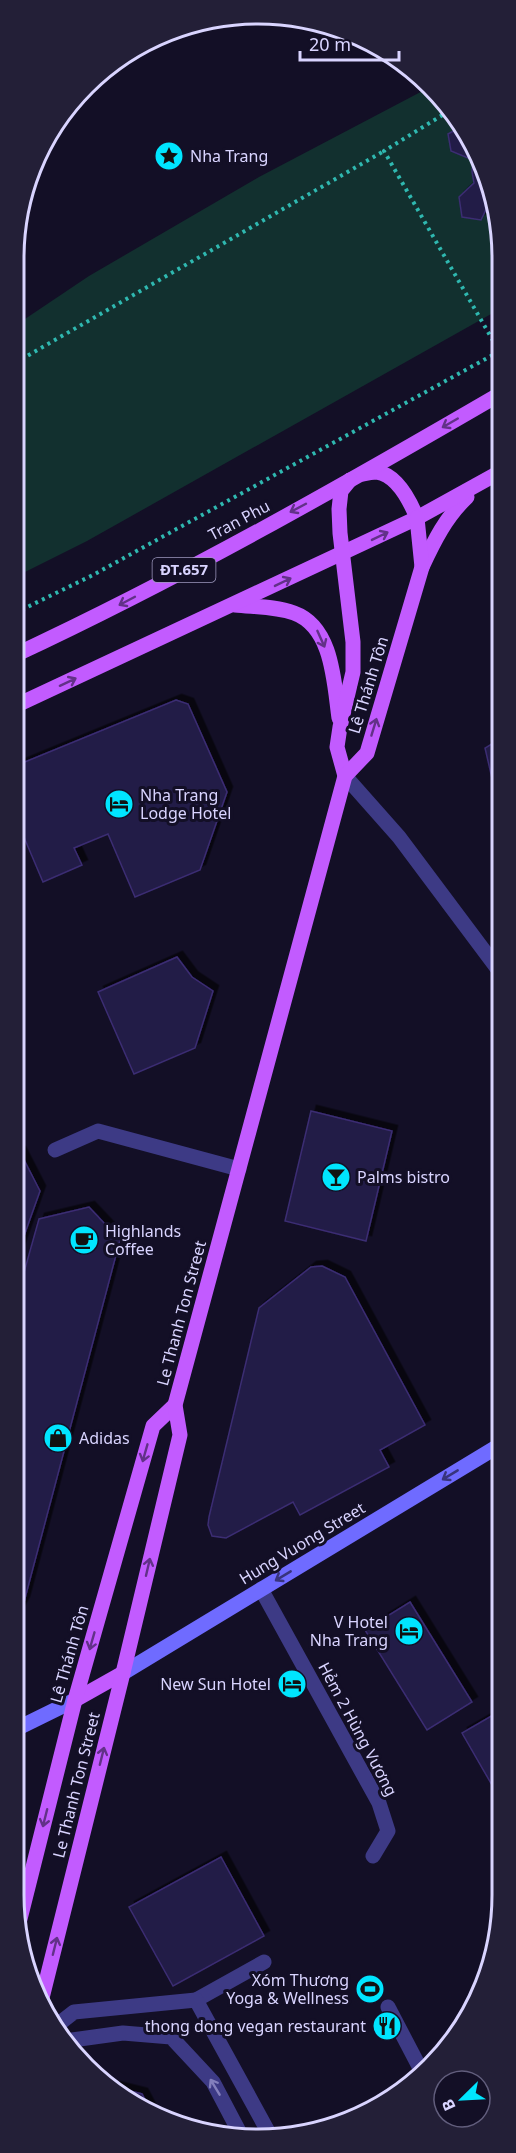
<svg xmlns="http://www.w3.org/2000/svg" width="516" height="2153" viewBox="0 0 516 2153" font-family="'Noto Sans',sans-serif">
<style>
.green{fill:#12302f}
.water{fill:#0c2248}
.building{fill:#241b47;stroke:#3b2d73;stroke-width:1.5;filter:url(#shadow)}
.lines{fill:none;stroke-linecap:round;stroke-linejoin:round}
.path{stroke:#2fb8b0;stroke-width:4;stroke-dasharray:3 4.5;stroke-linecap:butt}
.lane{stroke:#3d3a85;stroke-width:15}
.street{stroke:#3d3a85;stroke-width:15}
.secondary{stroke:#6f6bff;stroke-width:15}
.primary{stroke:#c25bff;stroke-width:15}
.oneway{stroke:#623188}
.oneway2{stroke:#38347d}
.oneway3{stroke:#837fbc}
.labels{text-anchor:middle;stroke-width:6;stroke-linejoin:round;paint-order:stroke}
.shield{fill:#130f26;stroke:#9e99be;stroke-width:1.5}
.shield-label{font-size:15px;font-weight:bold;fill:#d9d4ff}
.poi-label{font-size:16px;fill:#d9d4ff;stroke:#130f26;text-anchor:start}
.street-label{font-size:16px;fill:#d9d4ff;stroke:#130f26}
.rim{fill:none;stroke:#d9d4ff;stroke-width:3}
</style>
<defs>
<filter id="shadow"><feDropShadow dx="5.5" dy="-5.5" stdDeviation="0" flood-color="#0009"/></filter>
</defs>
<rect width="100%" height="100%" fill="#130f26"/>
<path class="green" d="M432,86L477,150L500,226V309L87,541L15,577L16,325L89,276L259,177Z"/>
<path class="water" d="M199,21L90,85L109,64L195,22Z"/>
<g class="building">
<path d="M461,127L477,150L493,202L490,201L481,220L462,217L459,197L474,183L472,172L473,160L451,151L448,134Z"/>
<path d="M176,700L188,704L227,792L200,870L135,897L108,834L74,848L82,865L43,882L15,816V766Z"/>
<path d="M500,739V813L485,748Z"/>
<path d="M177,957L192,977L213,991L195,1048L134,1074L98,992Z"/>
<path d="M311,1111L392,1131L366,1241L285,1221Z"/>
<path d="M20,1152L40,1191L14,1264V1155Z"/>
<path d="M89,1207L120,1240L24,1602L14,1620V1308L39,1219Z"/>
<path d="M322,1266L345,1277L425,1425L380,1450L389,1467L300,1515L293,1502L226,1538L212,1536L208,1525L209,1517L259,1308L311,1267Z"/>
<path d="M410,1602L472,1702L427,1730L365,1630Z"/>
<path d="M500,1711V1799L462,1733Z"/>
<path d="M221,1857L264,1936L173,1986L129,1907Z"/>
<path d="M114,2087L142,2094L153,2115L150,2114Z"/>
</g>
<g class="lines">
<g class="path">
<path d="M449,111L384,151L499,351"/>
<path d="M15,363L384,151"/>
<path d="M15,613L93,575L500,351"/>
</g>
<g class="lane">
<path d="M345,776L399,837L500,972"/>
<path d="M55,1150L98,1131L239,1169"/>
<path d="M196,2000L264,1962"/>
<path d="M388,2007L422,2072"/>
<path d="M56,2026L74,2012L196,2000L270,2135"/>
<path d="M65,2041L123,2033L171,2037L213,2082L243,2139"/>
</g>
<path class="street" d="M261,1589L379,1803L388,1831L373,1856"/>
<g class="secondary">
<path d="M123,1673L500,1445"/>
<path d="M14,1730L75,1700"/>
</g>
<g class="primary">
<path d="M363,474C367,473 373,472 377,472C397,475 410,501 417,518"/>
<path d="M422,567C434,541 446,517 467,497"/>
<path d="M235,605C254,607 275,606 294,613C333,627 334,683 339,718"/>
<path d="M15,655C182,577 342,486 500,394"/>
<path d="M15,706L417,518L500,472"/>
<path d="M345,776L337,747L340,727L353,672V642L340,533L339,509L341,491L350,480"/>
<path d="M75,1700L123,1673"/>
<path d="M19,1923L75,1700L153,1426L175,1405"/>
<path d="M41,2002L123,1673L180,1435L175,1405L345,776L367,753L422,567L417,518"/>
</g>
</g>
<defs><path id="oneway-shaft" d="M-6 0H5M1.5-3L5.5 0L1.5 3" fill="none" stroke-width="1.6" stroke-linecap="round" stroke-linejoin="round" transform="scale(1.5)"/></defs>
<g class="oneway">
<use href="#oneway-shaft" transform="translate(450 423) rotate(150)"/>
<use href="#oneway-shaft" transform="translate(298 508) rotate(152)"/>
<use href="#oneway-shaft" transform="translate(380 536) rotate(-26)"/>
<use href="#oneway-shaft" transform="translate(283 582) rotate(-26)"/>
<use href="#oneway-shaft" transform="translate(127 601) rotate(152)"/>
<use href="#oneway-shaft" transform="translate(321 639) rotate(66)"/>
<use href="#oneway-shaft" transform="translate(68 682) rotate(-25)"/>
<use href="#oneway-shaft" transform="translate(374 727) rotate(-73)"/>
<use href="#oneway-shaft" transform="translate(145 1453) rotate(106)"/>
<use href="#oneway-shaft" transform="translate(148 1567) rotate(-77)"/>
<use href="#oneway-shaft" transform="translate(92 1641) rotate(106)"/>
<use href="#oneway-shaft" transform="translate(102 1756) rotate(-76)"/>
<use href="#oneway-shaft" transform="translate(45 1818) rotate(104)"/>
<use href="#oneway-shaft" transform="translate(55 1946) rotate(-76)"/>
</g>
<g class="oneway2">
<use href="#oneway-shaft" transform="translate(450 1475) rotate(149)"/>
<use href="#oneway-shaft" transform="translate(283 1576) rotate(149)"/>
</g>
<use class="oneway3" href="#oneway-shaft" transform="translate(215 2087) rotate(-121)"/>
<defs>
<g id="sight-disc" transform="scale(1.5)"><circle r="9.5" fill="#00e5ff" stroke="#130f26"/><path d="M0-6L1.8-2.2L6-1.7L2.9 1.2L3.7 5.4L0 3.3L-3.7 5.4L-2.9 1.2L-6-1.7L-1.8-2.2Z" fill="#111"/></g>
<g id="hotel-disc" transform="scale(1.5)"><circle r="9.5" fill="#00e5ff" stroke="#130f26"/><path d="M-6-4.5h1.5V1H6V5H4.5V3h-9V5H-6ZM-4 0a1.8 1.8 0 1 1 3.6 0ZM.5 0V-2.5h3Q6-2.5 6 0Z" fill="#111"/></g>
<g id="bar-disc" transform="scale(1.5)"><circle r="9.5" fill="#00e5ff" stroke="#130f26"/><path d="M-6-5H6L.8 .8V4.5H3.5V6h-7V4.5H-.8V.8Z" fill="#111"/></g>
<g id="cafe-disc" transform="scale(1.5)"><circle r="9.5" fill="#00e5ff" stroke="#130f26"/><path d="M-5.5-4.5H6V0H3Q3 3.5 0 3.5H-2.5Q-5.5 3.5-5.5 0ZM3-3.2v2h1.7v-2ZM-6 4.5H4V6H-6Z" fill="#111"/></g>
<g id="shop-disc" transform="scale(1.5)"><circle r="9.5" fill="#00e5ff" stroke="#130f26"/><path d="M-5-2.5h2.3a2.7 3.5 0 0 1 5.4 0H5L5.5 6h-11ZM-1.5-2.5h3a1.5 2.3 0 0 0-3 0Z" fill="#111"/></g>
<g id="stadium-disc" transform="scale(1.5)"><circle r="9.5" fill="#00e5ff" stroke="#130f26"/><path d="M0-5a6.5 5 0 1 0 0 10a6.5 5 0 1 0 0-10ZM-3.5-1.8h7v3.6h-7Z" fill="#111"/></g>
<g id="restaurant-disc" transform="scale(1.5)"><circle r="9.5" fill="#00e5ff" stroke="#130f26"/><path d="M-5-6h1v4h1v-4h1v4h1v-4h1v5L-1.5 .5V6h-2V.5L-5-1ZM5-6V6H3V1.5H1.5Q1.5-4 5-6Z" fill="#111"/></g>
</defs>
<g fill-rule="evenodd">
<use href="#sight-disc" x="169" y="156"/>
<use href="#hotel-disc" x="119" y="804"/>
<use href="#bar-disc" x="336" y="1177"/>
<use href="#cafe-disc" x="84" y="1240"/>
<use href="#shop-disc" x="58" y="1438"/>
<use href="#hotel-disc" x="409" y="1631"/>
<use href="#hotel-disc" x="292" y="1684"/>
<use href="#stadium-disc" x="370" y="1989"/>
<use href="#restaurant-disc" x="387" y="2026"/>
</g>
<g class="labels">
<rect class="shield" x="152.5" y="558" width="63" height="24" rx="4.5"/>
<g class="shield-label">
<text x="184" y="575">ĐT.657</text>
</g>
<g class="poi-label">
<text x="190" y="162">Nha Trang</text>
<text x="140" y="801">Nha Trang<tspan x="140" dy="18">Lodge Hotel</tspan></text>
<text x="357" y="1183">Palms bistro</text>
<text x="105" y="1237">Highlands<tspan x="105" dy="18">Coffee</tspan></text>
<text x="79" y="1444">Adidas</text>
<text x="388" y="1628" text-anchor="end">V Hotel<tspan x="388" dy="18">Nha Trang</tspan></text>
<text x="271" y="1690" text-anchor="end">New Sun Hotel</text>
<text x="349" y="1986" text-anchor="end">Xóm Thương<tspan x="349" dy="18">Yoga &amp; Wellness</tspan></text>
<text x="366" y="2032" text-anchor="end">thong dong vegan restaurant</text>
</g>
<g class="street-label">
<text transform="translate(239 520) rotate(-28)" y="6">Tran Phu</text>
<text transform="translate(368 685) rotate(-73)" y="6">Lê Thánh Tôn</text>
<text transform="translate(181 1313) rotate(-75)" y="6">Le Thanh Ton Street</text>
<text transform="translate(302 1543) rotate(-31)" y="6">Hung Vuong Street</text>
<text transform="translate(69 1654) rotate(-74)" y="6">Lê Thánh Tôn</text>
<text transform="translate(358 1729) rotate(62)" y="6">Hẻm 2 Hùng Vương</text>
<text transform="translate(76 1785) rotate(-76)" y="6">Le Thanh Ton Street</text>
</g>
</g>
<path d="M0 0H516V2153H0ZM258 24H258A234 234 0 0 1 492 258V1895A234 234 0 0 1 258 2129H258A234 234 0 0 1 24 1895V258A234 234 0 0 1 258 24Z" fill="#231f37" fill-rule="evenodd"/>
<path class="rim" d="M258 24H258A234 234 0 0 1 492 258V1895A234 234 0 0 1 258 2129H258A234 234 0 0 1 24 1895V258A234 234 0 0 1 258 24Z"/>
<g transform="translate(462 2099) rotate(246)"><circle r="28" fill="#130f26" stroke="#625e7d" stroke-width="1.5"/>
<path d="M0-4.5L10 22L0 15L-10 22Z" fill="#00e5ff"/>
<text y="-9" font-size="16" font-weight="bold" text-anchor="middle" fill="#d9d4ff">B</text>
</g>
<path d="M300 51v9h99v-9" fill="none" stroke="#d9d4ff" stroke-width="3"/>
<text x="309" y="51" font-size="18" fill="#d9d4ff" stroke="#130f26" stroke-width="4.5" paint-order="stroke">20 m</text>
</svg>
